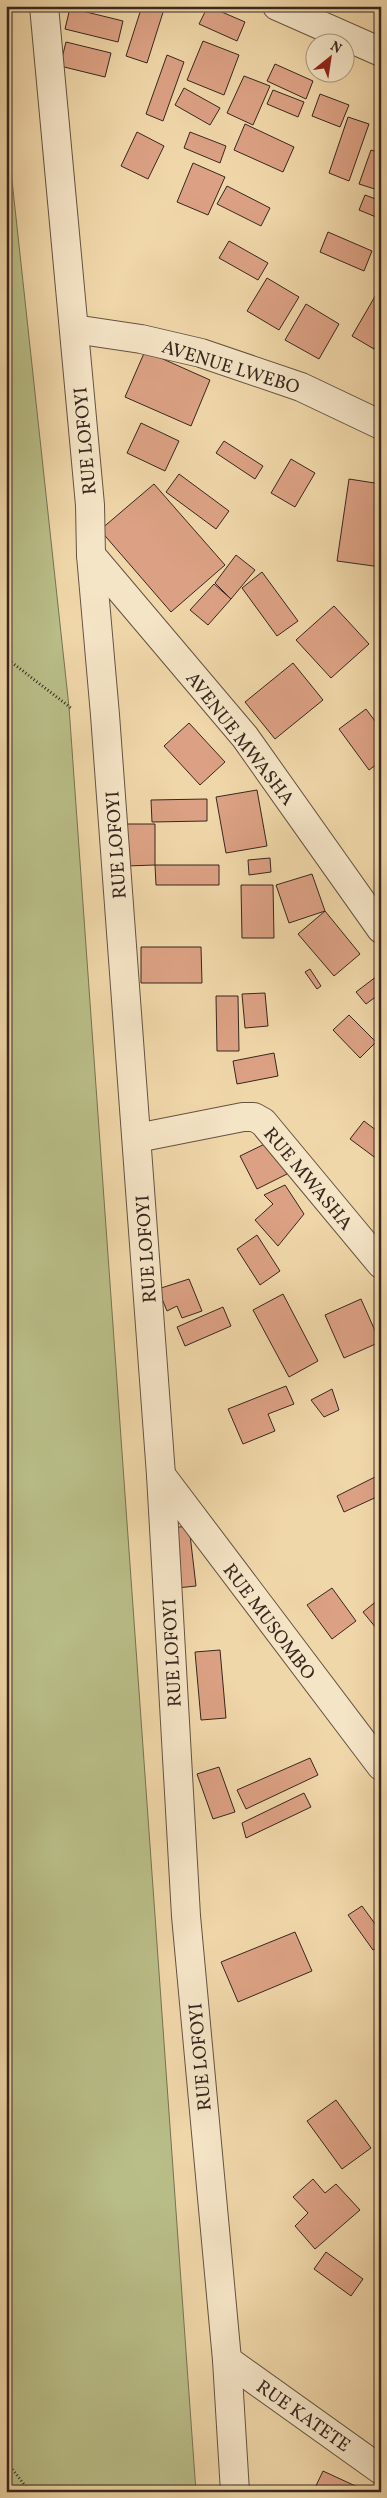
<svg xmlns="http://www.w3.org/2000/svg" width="387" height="2498" viewBox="0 0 387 2498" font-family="Vollkorn,serif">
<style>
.green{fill:#b9be88;stroke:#787254}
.building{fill:#dca184;stroke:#37271f}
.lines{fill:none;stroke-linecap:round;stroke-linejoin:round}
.minor-casing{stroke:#655342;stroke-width:30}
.path{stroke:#37271f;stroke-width:3;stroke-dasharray:1 2.5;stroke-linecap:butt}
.minor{stroke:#f5e5c7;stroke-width:28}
.labels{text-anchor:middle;stroke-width:4;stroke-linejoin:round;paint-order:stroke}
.street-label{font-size:19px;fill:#37271f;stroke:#f5e5c7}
</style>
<rect width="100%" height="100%" fill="#f0d7a9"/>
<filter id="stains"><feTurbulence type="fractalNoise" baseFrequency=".004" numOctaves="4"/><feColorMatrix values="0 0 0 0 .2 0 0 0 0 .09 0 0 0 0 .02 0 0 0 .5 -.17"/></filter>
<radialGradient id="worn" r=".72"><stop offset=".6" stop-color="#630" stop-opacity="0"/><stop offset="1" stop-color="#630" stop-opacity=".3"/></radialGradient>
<path class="green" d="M6,125L69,707L196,2492H6Z"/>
<g class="building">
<path d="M142,6H165L147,63L126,56Z"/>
<path d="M208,6L245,22L237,41L199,24Z"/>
<path d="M70,8L123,21L118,42L65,29Z"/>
<path d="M203,41L239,55L224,95L187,80Z"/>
<path d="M66,42L111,53L105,77L60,66Z"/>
<path d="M167,55L184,62L163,121L146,114Z"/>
<path d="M275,64L313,81L306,99L267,81Z"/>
<path d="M244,76L270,86L253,125L227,113Z"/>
<path d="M184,88L220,108L210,125L175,105Z"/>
<path d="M273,90L304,102L298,117L267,104Z"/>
<path d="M320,94L349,105L340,127L312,116Z"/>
<path d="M348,117L369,124L349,181L329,173Z"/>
<path d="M245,124L294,147L283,172L234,150Z"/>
<path d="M137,132L164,146L148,179L121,166Z"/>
<path d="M190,132L226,146L220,163L184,148Z"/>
<path d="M371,150L381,153V191L359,184Z"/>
<path d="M193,163L225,177L208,215L177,202Z"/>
<path d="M227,186L270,208L261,226L217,204Z"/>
<path d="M365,195L381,201V219L359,210Z"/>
<path d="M328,232L372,251L364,271L320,252Z"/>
<path d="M229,241L268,263L258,280L219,258Z"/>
<path d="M267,278L299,297L279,330L247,311Z"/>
<path d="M381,286V338L374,349L352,336Z"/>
<path d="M306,304L339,324L319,359L285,340Z"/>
<path d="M145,351L210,380L191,426L125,397Z"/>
<path d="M141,423L179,441L165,471L127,453Z"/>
<path d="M224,441L263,466L255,479L216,453Z"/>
<path d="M291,459L315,473L295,507L271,493Z"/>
<path d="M179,474L229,511L216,529L166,492Z"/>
<path d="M349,479L381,484V567L337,561Z"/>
<path d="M154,484L225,565L171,612L100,530Z"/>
<path d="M236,555L255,570L231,599L215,583Z"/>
<path d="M262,572L298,621L277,636L242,588Z"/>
<path d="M214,584L231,599L208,625L190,610Z"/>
<path d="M334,606L369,644L331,678L296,640Z"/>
<path d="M293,663L323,700L275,739L245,702Z"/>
<path d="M366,709L381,729V761L369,770L339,729Z"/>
<path d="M189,723L225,762L200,785L164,746Z"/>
<path d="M257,790L267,846L226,853L216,797Z"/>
<path d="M207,799V821L152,822L151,800Z"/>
<path d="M125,824H155V865L126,866Z"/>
<path d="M270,858L271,872L249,875L248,860Z"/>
<path d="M155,865H219V885H156Z"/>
<path d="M312,874L325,911L289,923L276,885Z"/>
<path d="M241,885H273L274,938H242Z"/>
<path d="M325,911L360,954L334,976L298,934Z"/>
<path d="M141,947H201L202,983H141Z"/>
<path d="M310,969L321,986L317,989L305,972Z"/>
<path d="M381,973V993L366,1004L356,992Z"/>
<path d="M265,993L268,1026L245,1028L242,994Z"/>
<path d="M216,996H238L239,1051H217Z"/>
<path d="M349,1015L376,1042L360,1058L333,1030Z"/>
<path d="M274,1053L278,1076L237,1084L233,1061Z"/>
<path d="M364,1121L381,1134V1162L350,1139Z"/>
<path d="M271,1141L287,1174L257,1189L240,1156Z"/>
<path d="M285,1185L304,1214L278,1246L255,1220L273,1204L264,1195Z"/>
<path d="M257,1235L280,1271L260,1285L237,1249Z"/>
<path d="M189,1279L202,1311L182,1318L177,1306L167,1311L158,1289Z"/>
<path d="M283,1294L318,1361L289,1377L253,1310Z"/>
<path d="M361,1299L380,1342L344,1358L325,1315Z"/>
<path d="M223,1307L231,1326L185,1346L177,1327Z"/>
<path d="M286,1386L294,1404L268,1414L275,1431L243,1444L228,1409Z"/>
<path d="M332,1389L339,1410L324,1417L311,1400Z"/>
<path d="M377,1476L381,1482V1495L344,1512L337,1496Z"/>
<path d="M189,1526L196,1586L177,1588L170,1528Z"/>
<path d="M332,1588L356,1621L332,1639L307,1605Z"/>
<path d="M378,1600L381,1603V1634L363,1612Z"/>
<path d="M220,1650L226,1718L201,1720L195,1652Z"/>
<path d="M310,1758L318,1775L246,1809L237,1790Z"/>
<path d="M219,1767L235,1812L213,1819L197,1774Z"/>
<path d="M304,1793L311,1807L246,1838L242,1823Z"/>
<path d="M362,1906L381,1932V1946L373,1950L348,1915Z"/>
<path d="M295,1932L312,1971L238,2002L221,1962Z"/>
<path d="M336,2100L371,2148L342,2169L307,2121Z"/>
<path d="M313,2179L325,2193L336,2184L360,2210L315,2249L295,2226L308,2213L293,2197Z"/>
<path d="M326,2252L363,2279L351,2296L314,2269Z"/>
<path d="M323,2471L362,2489L361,2492H313Z"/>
</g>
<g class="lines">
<g class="minor-casing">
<g id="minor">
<path d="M44,6L90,505L91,555L105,715L161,1475L186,1916L227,2360L235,2492"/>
<path d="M277,6L381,52"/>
<path d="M74,329L141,339L201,353L301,387L381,425"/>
<path d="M91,555L245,737L381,929"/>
<path d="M137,1138L243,1117H254L263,1122L381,1264"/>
<path d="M161,1475L381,1766"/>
<path d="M227,2360L381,2470"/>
</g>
</g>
<g class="path">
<path d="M6,658L71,708"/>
<path d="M6,2461L30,2492"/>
</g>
<use href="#minor" class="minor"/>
</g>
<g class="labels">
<g class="street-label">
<text transform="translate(231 366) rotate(17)" y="7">AVENUE LWEBO</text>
<text transform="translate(84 441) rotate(-95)" y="7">RUE LOFOYI</text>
<text transform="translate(241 738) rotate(52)" y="7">AVENUE MWASHA</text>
<text transform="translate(115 845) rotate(-94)" y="7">RUE LOFOYI</text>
<text transform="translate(309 1178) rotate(50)" y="7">RUE MWASHA</text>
<text transform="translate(145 1249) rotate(-94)" y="7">RUE LOFOYI</text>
<text transform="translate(270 1621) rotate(53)" y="7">RUE MUSOMBO</text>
<text transform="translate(171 1653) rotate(-93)" y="7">RUE LOFOYI</text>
<text transform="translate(199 2057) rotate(-95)" y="7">RUE LOFOYI</text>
<text transform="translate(304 2415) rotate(35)" y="7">RUE KATETE</text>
</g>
</g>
<rect width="387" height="2498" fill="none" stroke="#f0d7a9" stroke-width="25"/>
<rect x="8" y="8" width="372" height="2483" fill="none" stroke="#37271f" stroke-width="2.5"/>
<rect x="12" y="12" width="362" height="2473" fill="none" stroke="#37271f"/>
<g transform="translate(330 58) rotate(30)"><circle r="24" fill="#f5e5c7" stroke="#a99984"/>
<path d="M0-4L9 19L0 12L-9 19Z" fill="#8f2418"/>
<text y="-8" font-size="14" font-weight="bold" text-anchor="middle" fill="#37271f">N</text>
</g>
<rect width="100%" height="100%" filter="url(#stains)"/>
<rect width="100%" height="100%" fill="url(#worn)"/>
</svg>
